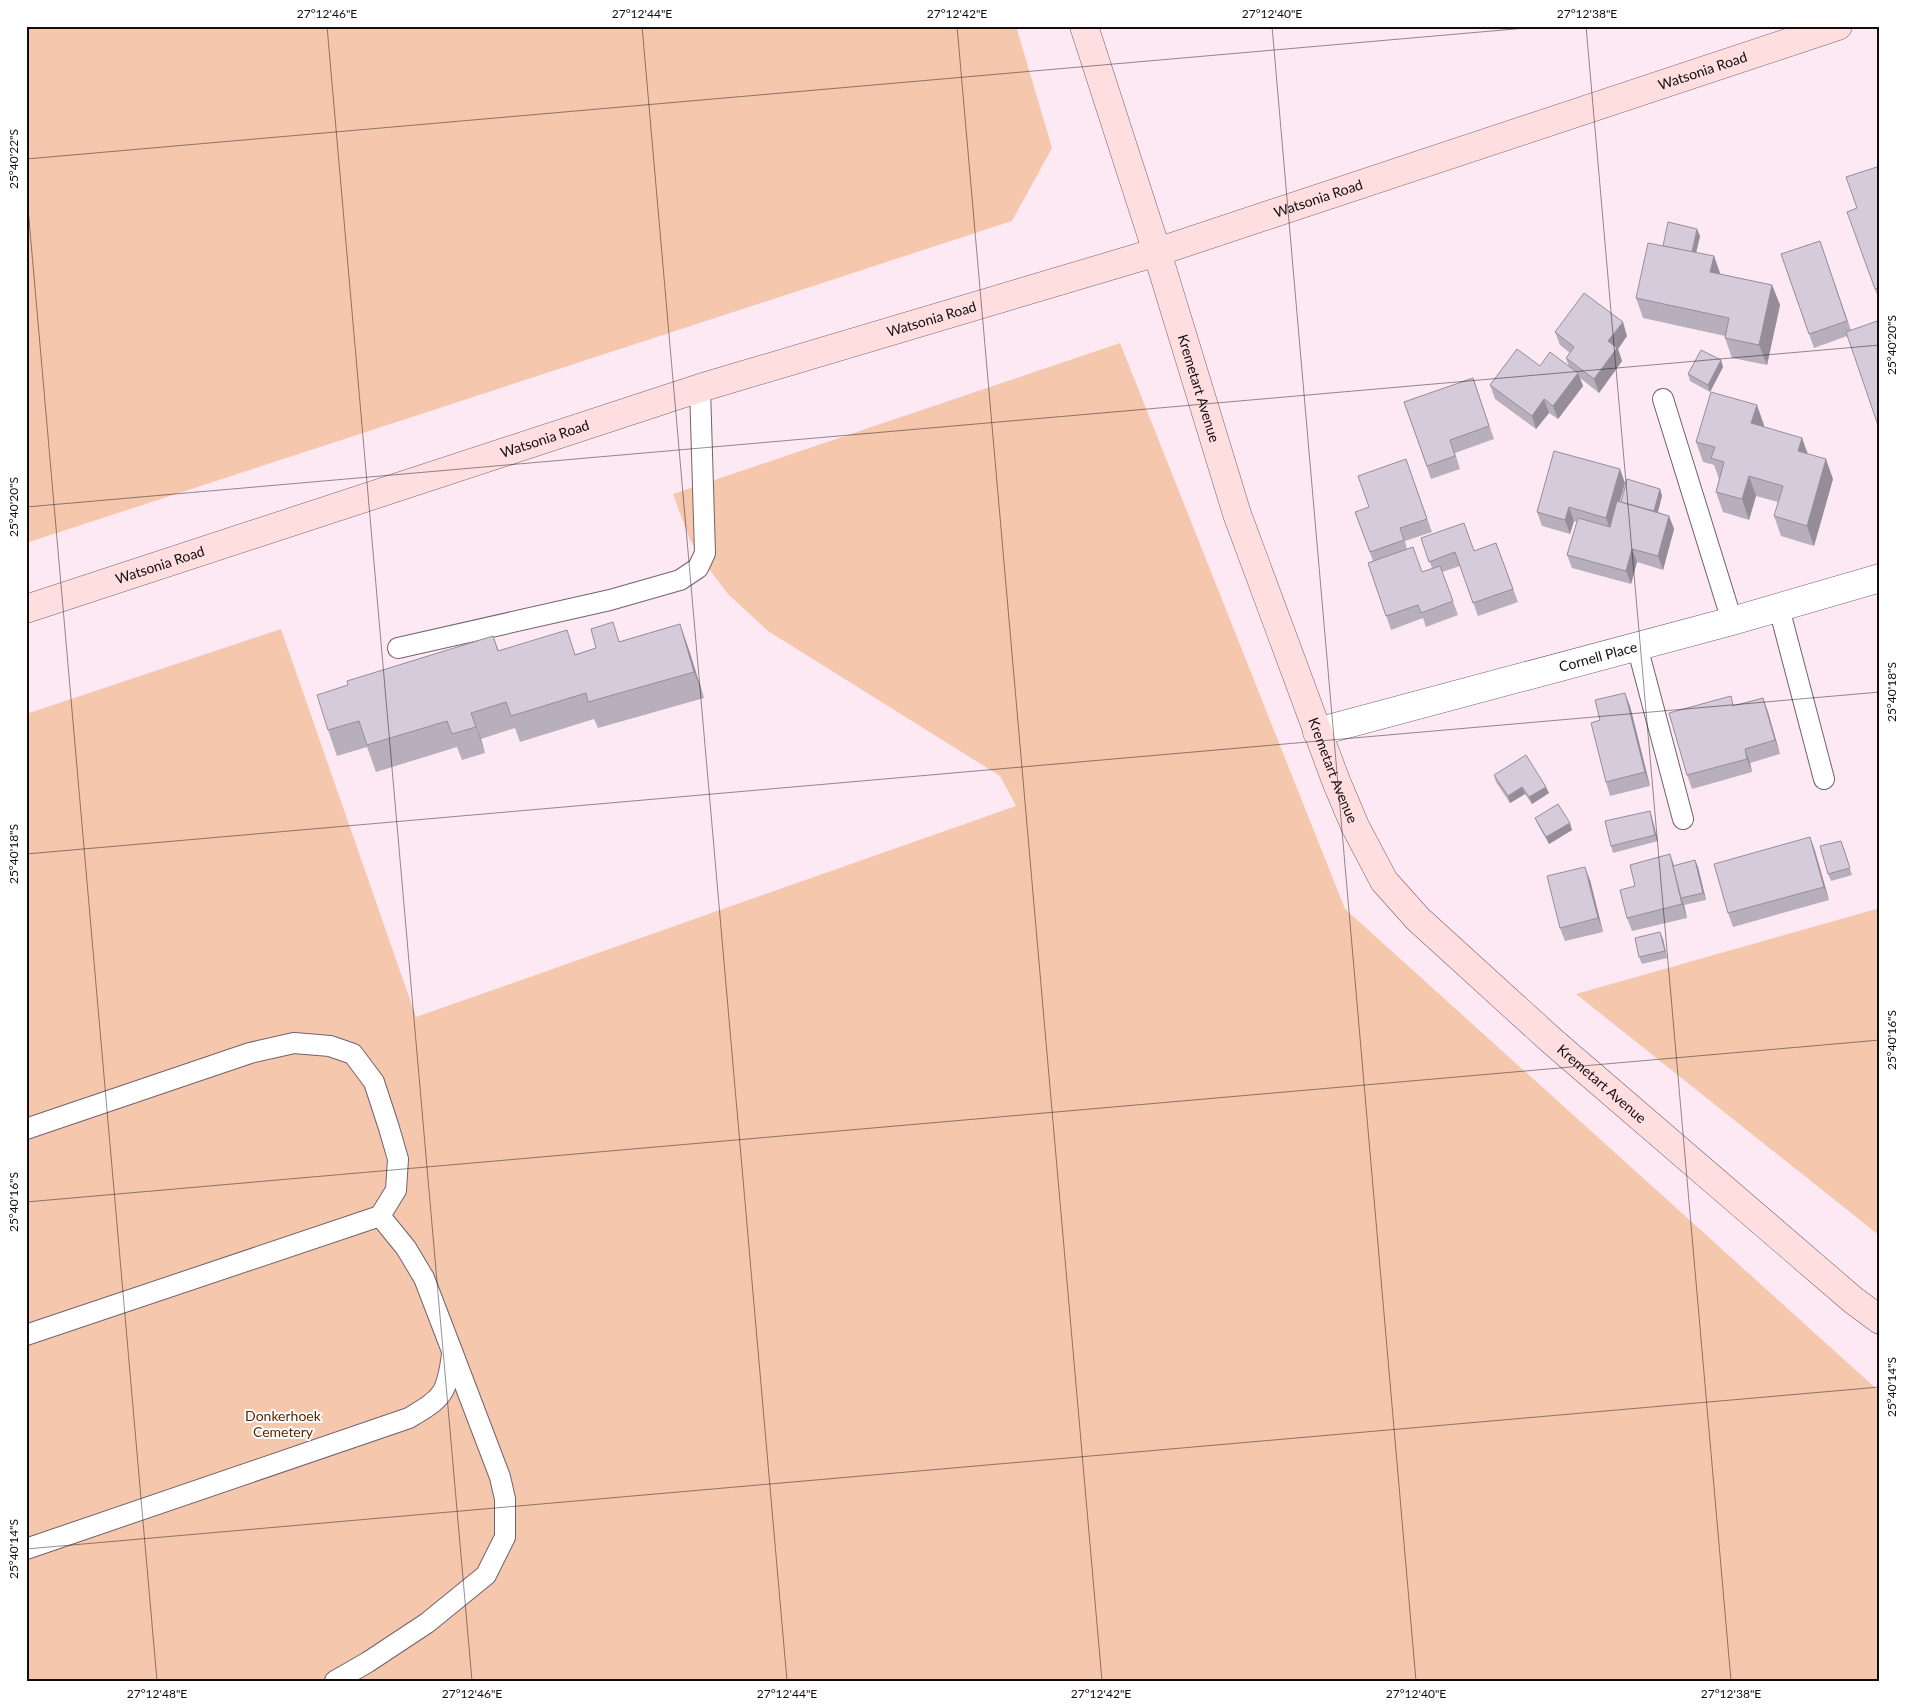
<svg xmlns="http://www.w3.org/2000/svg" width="1906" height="1707" viewBox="0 0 1906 1707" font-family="Lato,sans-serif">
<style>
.green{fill:#f5c7ad}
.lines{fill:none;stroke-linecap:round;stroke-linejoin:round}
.lane-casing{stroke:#73626b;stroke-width:22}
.street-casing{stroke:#73626b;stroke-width:29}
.secondary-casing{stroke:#73626b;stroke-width:29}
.lane{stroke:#fff;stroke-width:20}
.street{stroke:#fff;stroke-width:28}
.secondary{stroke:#fededf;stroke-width:28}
.wall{fill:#b7afbc}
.shaded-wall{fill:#958e99}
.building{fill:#d5cbdb;stroke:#958e99}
.ticks{fill:none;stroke:#120c0f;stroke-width:1;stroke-opacity:0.45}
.labels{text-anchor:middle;stroke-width:4;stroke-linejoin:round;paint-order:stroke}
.street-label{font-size:14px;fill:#120c0f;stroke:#fff}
.park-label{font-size:14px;fill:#582701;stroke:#fff}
.neatline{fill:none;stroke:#120c0f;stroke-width:2}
.ticks-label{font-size:12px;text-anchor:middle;fill:#120c0f}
</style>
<rect width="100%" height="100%" fill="#fce9f3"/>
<g class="green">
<path d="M26,26H1016L1052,148L1012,221L26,543Z"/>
<path d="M1120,343L1345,909L1880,1392V1681H26V714L281,629L416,1017L1016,806L1000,776L768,631L728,594L703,561L690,540L673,494Z"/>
<path d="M1880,908V1236L1576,994Z"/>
</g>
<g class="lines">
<g class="lane-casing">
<g id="lane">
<path d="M1663,399L1732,621"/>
<path d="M1779,608L1824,779"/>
<path d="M1637,646L1683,819"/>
<path d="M398,648L610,600L680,580L698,568L705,553L700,388"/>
<path d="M26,1129L250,1053L294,1043L330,1046L353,1054L374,1082L389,1128L398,1159L396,1190L380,1216L406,1248L424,1278L452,1351L500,1477L505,1499V1537L486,1575L427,1623L368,1662L335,1681"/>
<path d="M26,1335L380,1216"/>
<path d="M26,1549L409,1418C443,1398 447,1394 452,1354"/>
</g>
</g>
<g class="street-casing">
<g id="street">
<path id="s1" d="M1317,732L1732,621L1880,578"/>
</g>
</g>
<g class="secondary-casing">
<g id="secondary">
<path id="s2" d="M1084,26L1157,252L1237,514L1336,781L1355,826L1384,881L1418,919L1552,1041L1853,1300L1880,1320"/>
<path id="s3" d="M26,609L700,388L1157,252L1838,26"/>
</g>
</g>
<use href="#lane" class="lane"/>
<use href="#street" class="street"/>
<use href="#secondary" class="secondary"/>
</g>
<g class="wall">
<path d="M1880,166V303L1875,289Z"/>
<path d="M1700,236L1696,253L1714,256L1720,274L1772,285L1780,305L1767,365L1732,358L1725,338V336L1643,318L1636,298L1663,246Z"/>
<path d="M1820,241L1851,330L1847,336L1814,348L1781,254Z"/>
<path d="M1555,332L1627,336L1618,349L1622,361L1599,393L1580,378L1583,386L1558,419L1549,413L1536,429L1495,399L1490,385L1540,366L1569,367L1566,358L1570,353L1560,345Z"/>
<path d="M1721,360L1723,367L1710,392L1690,381L1688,374Z"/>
<path d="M1473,378L1494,439L1455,453L1460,469L1431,479L1404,402Z"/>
<path d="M1764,425L1763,427L1802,438L1808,454L1833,479L1814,546L1781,536L1774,516L1778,502L1756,496L1749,520L1723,512L1716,492L1719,479L1714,465L1703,462L1696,442Z"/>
<path d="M1406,459L1432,532L1405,541L1407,549L1422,572L1432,568L1421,538L1474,551L1496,543L1518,602L1478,616L1460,566L1442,572L1458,615L1426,627L1423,618L1391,630L1368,563L1373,561L1355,512L1369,507Z"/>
<path d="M1625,483L1620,501L1621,502L1660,489L1662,496L1658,512L1669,516L1674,529L1663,570L1637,562L1631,584L1572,568L1567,555L1577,522L1574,521L1570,534L1542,526L1537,512Z"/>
<path d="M680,624L689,650L704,698L598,728L594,719L520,742L515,728L481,739L485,753L462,760L457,747L376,772L367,747L337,756L328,730L348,685L493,636L499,651L576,654Z"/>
<path d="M1763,698L1768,712L1780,754L1750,763L1752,772L1692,789L1687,775L1734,706Z"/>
<path d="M1630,706L1650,786L1610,796L1606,782L1600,720Z"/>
<path d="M1494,775L1549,793L1532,804L1525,794L1510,803L1496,782Z"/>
<path d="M1650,811L1652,818L1658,841L1613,853L1611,846Z"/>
<path d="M1535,818L1572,830L1549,844L1538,825Z"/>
<path d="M1810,837L1815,851L1829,900L1733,927L1728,913Z"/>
<path d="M1844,848L1852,875L1831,881L1828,874Z"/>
<path d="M1695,860L1698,867L1706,900L1684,905L1687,918L1632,931L1627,918L1635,886L1674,866Z"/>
<path d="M1590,880L1603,932L1565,941L1560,928Z"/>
<path d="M1663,939L1667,958L1642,964L1639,957Z"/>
</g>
<g class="shaded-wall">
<path d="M1697,229L1700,236L1694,261L1692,254Z"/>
<path d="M1714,256L1721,276L1710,272Z"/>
<path d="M1772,285L1780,305L1767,365L1759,345Z"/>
<path d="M1623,322L1627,336L1618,349L1622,361L1599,393L1594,379L1608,341Z"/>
<path d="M1721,360L1723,367L1710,392L1708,385Z"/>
<path d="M1578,373L1583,386L1558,419L1553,406Z"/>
<path d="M1544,399L1549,413L1536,429L1532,416Z"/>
<path d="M1757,405L1764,425L1758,443L1751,423Z"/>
<path d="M1802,438L1809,458L1798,451Z"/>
<path d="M1826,459L1833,479L1814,546L1807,526Z"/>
<path d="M1620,469L1625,483L1611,532L1606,518Z"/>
<path d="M1749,476L1756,496L1749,520L1742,499Z"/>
<path d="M1660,489L1662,496L1655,523L1652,517Z"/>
<path d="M1569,507L1574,521L1570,534L1565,520Z"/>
<path d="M1669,516L1674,529L1663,570L1658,556Z"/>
<path d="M1632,549L1637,562L1631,584L1626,571Z"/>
<path d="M680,624L689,650L704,698L694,672Z"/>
<path d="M1625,693L1630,706L1650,786L1645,772Z"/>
<path d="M1763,698L1768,712L1780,754L1775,740Z"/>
<path d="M471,713L481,739L485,753L476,727Z"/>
<path d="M1745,749L1750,763L1752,772L1747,759Z"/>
<path d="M1522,787L1525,794L1510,803L1508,796Z"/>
<path d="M1546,787L1549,793L1532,804L1529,797Z"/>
<path d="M1650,811L1652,818L1658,841L1655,835Z"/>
<path d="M1570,823L1572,830L1549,844L1546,837Z"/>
<path d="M1810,837L1815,851L1829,900L1824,887Z"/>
<path d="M1670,854L1675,868L1681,898L1684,905L1687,918L1682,904Z"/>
<path d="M1695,860L1698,867L1706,900L1703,893Z"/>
<path d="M1585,867L1590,880L1603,932L1598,918Z"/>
<path d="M1660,932L1663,939L1667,958L1665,951Z"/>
</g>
<g class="building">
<path d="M1880,166V288L1875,289L1847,212L1857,208L1846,177Z"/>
<path d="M1668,222L1697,229L1692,252L1663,246Z"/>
<path d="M1820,241L1847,321L1809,334L1781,254Z"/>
<path d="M1648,243L1714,256L1710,272L1772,285L1759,345L1725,338L1729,318L1636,298Z"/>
<path d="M1584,293L1623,322L1608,341L1617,348L1594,379L1566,358L1574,347L1555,332Z"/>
<path d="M1880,320V431L1846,332Z"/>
<path d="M1517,349L1540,366L1550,352L1578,373L1553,406L1544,399L1532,416L1490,385Z"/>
<path d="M1701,350L1721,360L1708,385L1688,374Z"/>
<path d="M1473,378L1489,426L1450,440L1455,456L1427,466L1404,402Z"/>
<path d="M1711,392L1757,405L1751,423L1802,438L1798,451L1826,459L1807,526L1774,516L1783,486L1749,476L1742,499L1716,492L1724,462L1711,458L1715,447L1696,442Z"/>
<path d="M1554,451L1620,469L1606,518L1569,507L1565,520L1537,512Z"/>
<path d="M1406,459L1427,519L1400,528L1404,540L1370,552L1355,512L1369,507L1358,476Z"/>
<path d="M1627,479L1660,489L1654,511L1621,502Z"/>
<path d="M1617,501L1669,516L1658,556L1632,549L1626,571L1567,555L1578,518L1610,527Z"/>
<path d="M1464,523L1474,551L1496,543L1513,589L1473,603L1455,552L1429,562L1421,538Z"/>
<path d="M1413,547L1422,572L1440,566L1453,601L1421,613L1418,605L1386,616L1368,563Z"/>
<path d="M613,622L619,642L680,624L694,672L588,702L586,693L511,716L506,702L471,713L476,727L452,734L447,721L367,745L359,721L328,730L317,695L348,685L347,681L493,636L498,651L567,630L575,655L596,648L591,629Z"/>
<path d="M1625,693L1645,772L1606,782L1591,723L1600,720L1595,700Z"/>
<path d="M1731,696L1733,706L1763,698L1775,740L1745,749L1747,759L1687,775L1669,713Z"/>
<path d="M1526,755L1546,787L1529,797L1522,787L1508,796L1494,775Z"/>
<path d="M1558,804L1570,823L1546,837L1535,818Z"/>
<path d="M1650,811L1655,835L1611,846L1605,821Z"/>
<path d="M1810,837L1824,887L1728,913L1714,864Z"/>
<path d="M1841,841L1850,868L1828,874L1820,846Z"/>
<path d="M1670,854L1682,904L1627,918L1620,890L1635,886L1630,865Z"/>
<path d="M1695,860L1703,893L1681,898L1673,866Z"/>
<path d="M1585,867L1598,918L1560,928L1547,876Z"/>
<path d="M1660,932L1665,951L1639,957L1635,938Z"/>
</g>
<path class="ticks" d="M327,26L472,1681M642,26L787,1681M957,26L1102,1681M1272,26L1416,1681M1586,26L1731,1681M26,159L1549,26M26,185L157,1681M26,507L1880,345M26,854L1880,692M26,1202L1880,1040M26,1549L1880,1387"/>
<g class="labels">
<g class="street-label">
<text dy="5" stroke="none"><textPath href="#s3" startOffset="1761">Watsonia Road</textPath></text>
<text dy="5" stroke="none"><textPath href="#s3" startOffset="1356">Watsonia Road</textPath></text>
<text dy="5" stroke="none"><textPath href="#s3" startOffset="951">Watsonia Road</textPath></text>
<text dy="5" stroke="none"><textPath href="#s2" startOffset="380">Kremetart Avenue</textPath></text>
<text dy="5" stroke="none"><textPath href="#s3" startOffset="546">Watsonia Road</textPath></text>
<text dy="5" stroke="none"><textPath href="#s3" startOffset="141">Watsonia Road</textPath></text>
<text dy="5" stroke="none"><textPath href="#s1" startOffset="291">Cornell Place</textPath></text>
<text dy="5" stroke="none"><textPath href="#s2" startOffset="785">Kremetart Avenue</textPath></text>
<text dy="5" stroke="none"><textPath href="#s2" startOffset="1205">Kremetart Avenue</textPath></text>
</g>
<g class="park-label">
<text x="283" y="1421">Donkerhoek<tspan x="283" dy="16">Cemetery</tspan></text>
</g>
</g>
<rect width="1906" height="1707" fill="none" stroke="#ffffff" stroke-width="55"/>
<rect x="28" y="28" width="1850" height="1652" class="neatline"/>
<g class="ticks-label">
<text x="327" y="18">27°12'46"E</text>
<text x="642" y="18">27°12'44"E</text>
<text x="957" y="18">27°12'42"E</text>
<text x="1272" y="18">27°12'40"E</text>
<text x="1587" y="18">27°12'38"E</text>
<text transform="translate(14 159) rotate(-90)" y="4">25°40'22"S</text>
<text transform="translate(1892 345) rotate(-90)" y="4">25°40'20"S</text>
<text transform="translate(14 507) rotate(-90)" y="4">25°40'20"S</text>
<text transform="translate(1892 692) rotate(-90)" y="4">25°40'18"S</text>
<text transform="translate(14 854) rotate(-90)" y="4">25°40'18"S</text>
<text transform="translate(1892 1040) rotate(-90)" y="4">25°40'16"S</text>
<text transform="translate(14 1202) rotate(-90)" y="4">25°40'16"S</text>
<text transform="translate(1892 1387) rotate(-90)" y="4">25°40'14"S</text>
<text transform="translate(14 1549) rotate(-90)" y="4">25°40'14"S</text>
<text x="157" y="1698">27°12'48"E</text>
<text x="472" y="1698">27°12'46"E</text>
<text x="787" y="1698">27°12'44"E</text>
<text x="1101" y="1698">27°12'42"E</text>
<text x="1416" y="1698">27°12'40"E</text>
<text x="1731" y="1698">27°12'38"E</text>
</g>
</svg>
